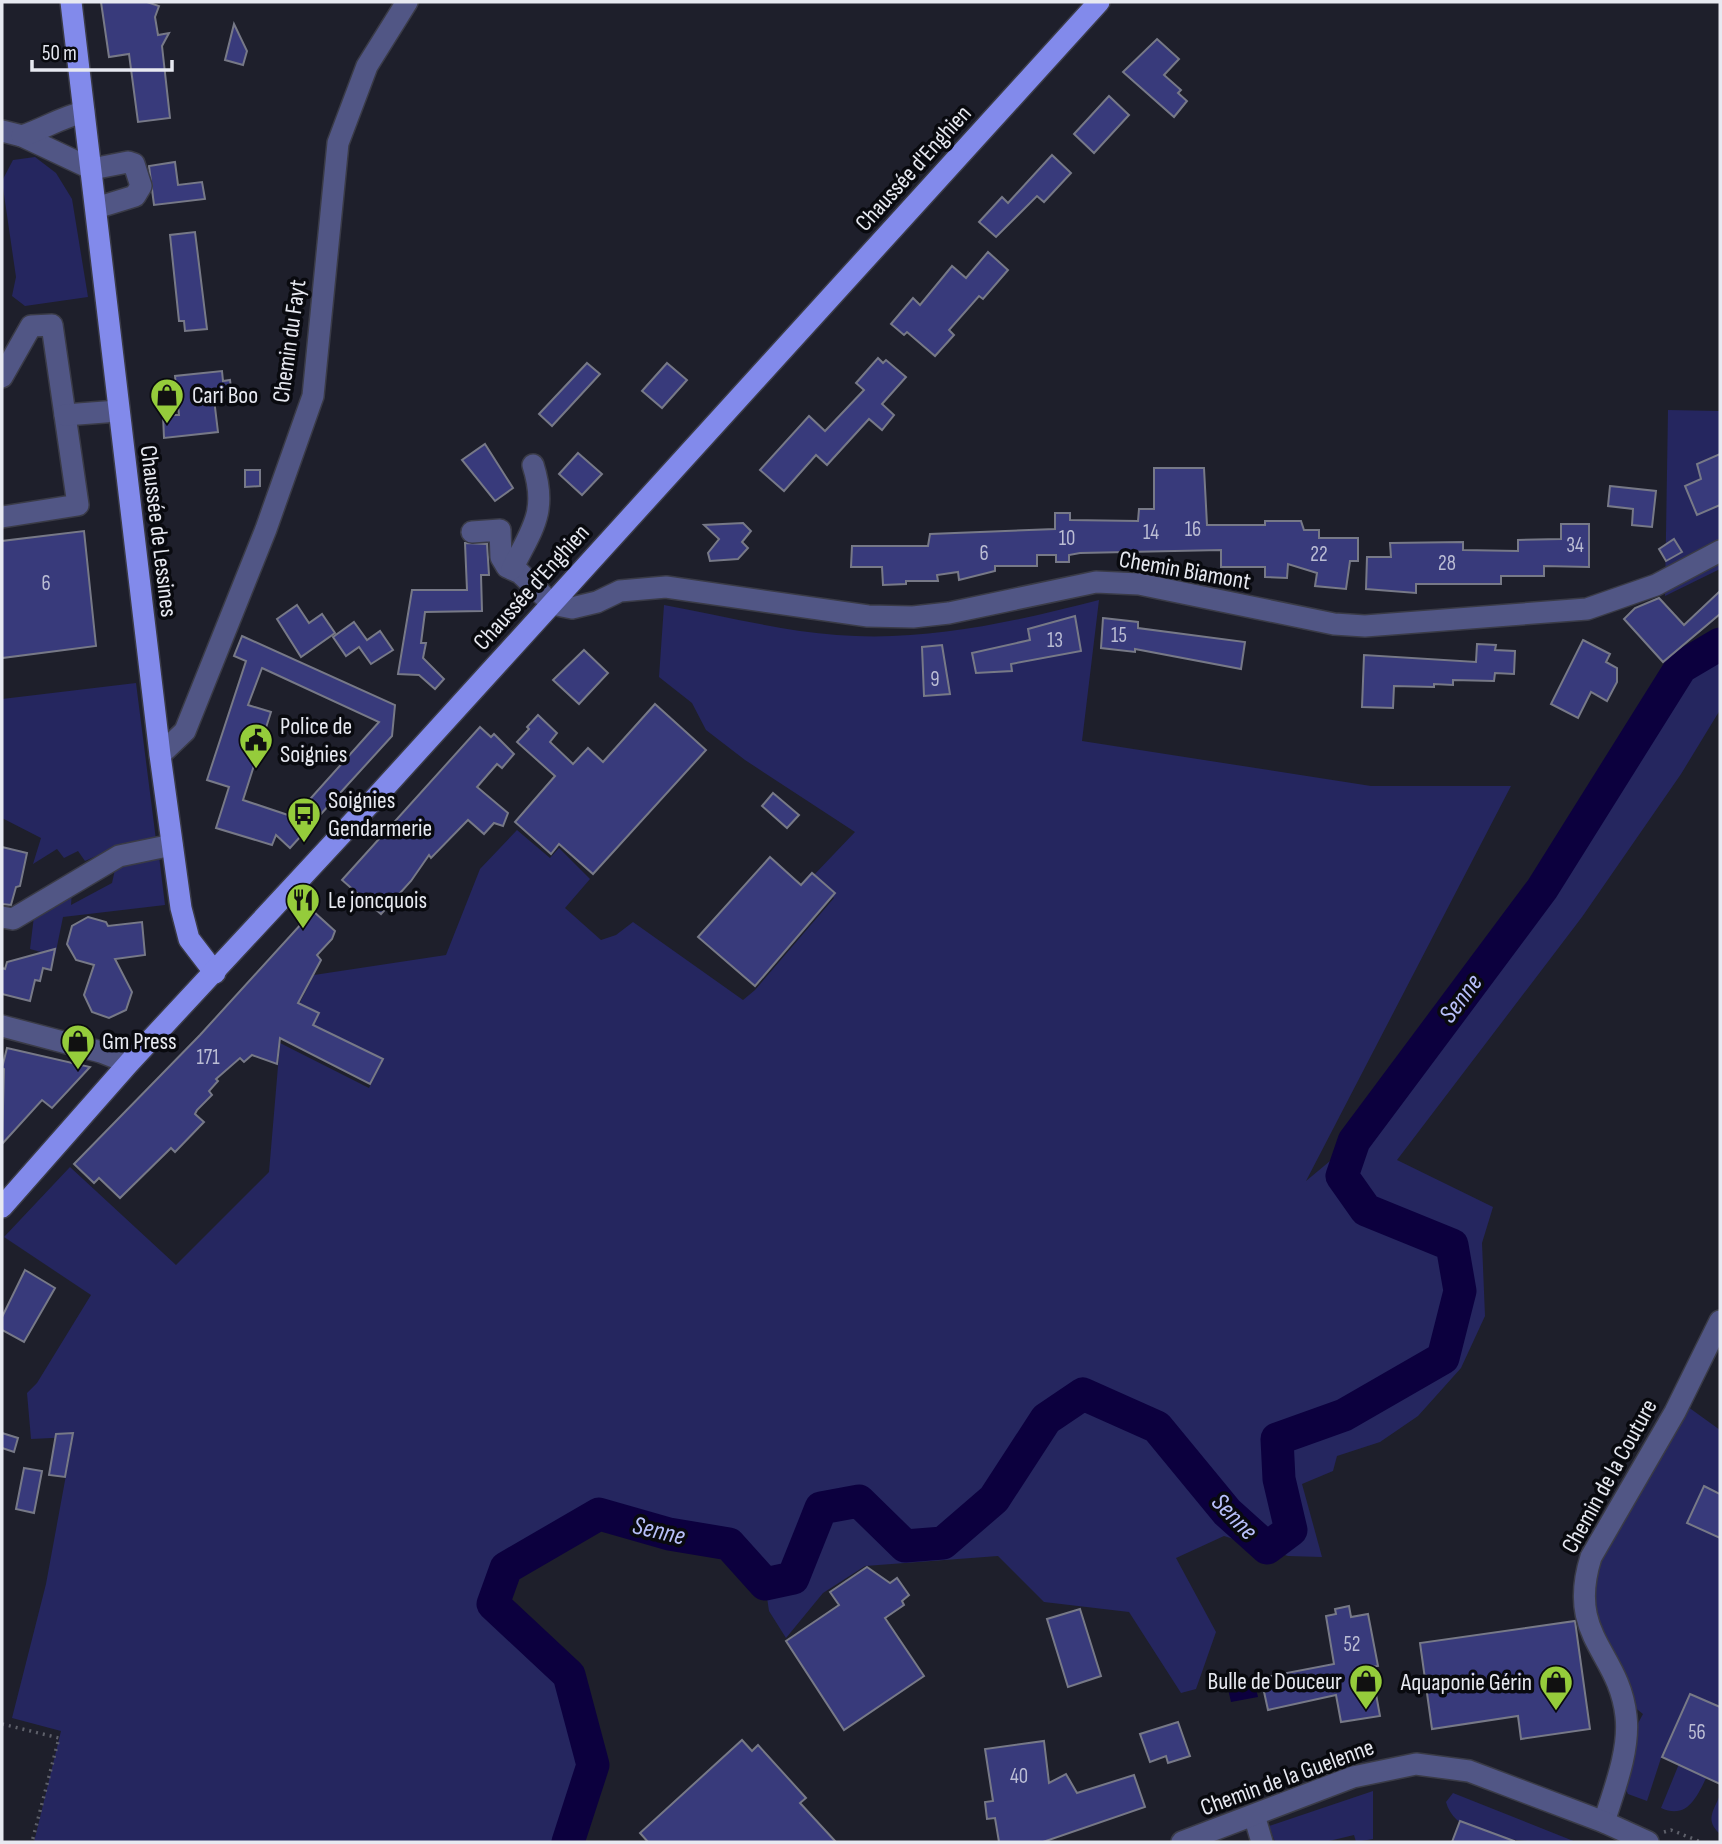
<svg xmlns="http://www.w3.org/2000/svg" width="1722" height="1844" viewBox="0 0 1722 1844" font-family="'Sofia Sans Condensed',sans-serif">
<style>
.green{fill:#25265f}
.water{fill:#0c003e}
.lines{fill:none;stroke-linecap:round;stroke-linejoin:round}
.river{stroke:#0c003e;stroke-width:33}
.building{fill:#383a7b;stroke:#777987;stroke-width:2;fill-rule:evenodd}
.minor-casing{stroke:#3a3b47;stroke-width:24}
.major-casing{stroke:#3a3b47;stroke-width:24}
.path{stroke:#5e606a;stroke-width:3.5;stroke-dasharray:2 5;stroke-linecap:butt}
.minor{stroke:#515685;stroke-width:21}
.major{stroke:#828aeb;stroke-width:21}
.labels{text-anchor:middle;stroke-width:7;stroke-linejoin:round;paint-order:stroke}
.number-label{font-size:21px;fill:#bbbdd4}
.street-label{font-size:24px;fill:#e7e9f1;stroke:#090a0f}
.poi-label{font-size:24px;fill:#e7e9f1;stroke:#090a0f;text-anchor:start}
.water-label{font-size:26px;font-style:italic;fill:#b8c0fa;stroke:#090a0f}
</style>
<rect width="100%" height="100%" fill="#1e1f2b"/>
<g class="green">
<path d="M35,157L56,173L72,199L88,297L25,306L12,296L16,277L2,181L13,160Z"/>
<path d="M1668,410L1720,411V569L1665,596Z"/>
<path d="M1099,600L1082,741L1371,786H1511L1306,1181L1354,1141L1542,889L1681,667L1720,644V710L1681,774L1582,917L1397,1160L1493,1207L1482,1243L1485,1316L1461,1368L1418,1416L1380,1442L1337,1456L1333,1471L1302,1484L1322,1557L1288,1556L1224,1536L1176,1558L1216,1632L1196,1689L1181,1693L1129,1612L1044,1602L998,1556L865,1566L823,1593L786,1638L769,1611L765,1584L729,1544L669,1534L599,1514L506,1568L493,1604L569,1675L593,1765L568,1842H34L61,1731L12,1718L46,1584L73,1437L31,1439L27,1393L37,1383L91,1295L4,1237L70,1167L176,1265L269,1172L280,1043L369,1088L382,1062L293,1016L314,975L446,955L480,869L517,830L550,858L559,848L590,879L565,908L601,940L616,935L633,922L743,1000L755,990L834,898L813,876L855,832L745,760L706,730L692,703L659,677L664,605C720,615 781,631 837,635C926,642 1013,622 1099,600Z"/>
<path d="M136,683L156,840L114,848L85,861L78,851L64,858L57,849L33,864L41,838L2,818V699Z"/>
<path d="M159,856L165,905L63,917L55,956L30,949L34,916L72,891L71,905L112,883L116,865Z"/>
<path d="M1684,1404L1720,1430V1707L1690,1693L1662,1755L1647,1801L1628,1794L1624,1786L1636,1727L1643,1714C1609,1690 1598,1621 1589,1583Z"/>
<path d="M1679,1764L1707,1776C1697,1797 1687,1820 1661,1808Z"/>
<path d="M1373,1791V1839L1356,1842L1354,1835L1325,1842H1275L1269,1826Z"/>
<path d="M1453,1793L1576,1842C1536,1842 1457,1844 1446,1802Z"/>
<path d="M1720,1795V1834C1705,1820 1713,1812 1720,1795Z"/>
</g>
<path class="water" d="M1255,1684L1258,1697L1231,1702L1228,1689Z"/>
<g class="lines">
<path class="river" d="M568,1842L593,1765L569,1675L493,1604L506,1568L599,1514L669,1534L729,1544L765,1584L793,1578L821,1508L859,1501L905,1546L943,1543L994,1499L1046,1419L1083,1394L1157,1427L1227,1512L1267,1548L1291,1530L1279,1479L1277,1439L1344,1415L1443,1358L1460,1291L1452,1245L1366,1210L1342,1176L1354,1141L1542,889L1681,667L1720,644"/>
</g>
<g class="building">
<path d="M101,2H147L159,6L155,17L158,35L169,33L162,46L170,118L138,122L129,54L109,57Z"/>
<path d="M234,24L247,51L243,65L225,60Z"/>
<path d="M1157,39L1179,59L1164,75L1181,90L1178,93L1187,101L1174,117L1123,72Z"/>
<path d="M1109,96L1129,115L1094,153L1074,134Z"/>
<path d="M1052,155L1071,173L1044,202L1037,196L996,237L979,222L1002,197L1008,203Z"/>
<path d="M175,162L178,185L202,182L205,199L154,205L149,166Z"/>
<path d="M195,232L207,329L185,331L184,321H179L170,235Z"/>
<path d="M988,252L1008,270L983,299L979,296L949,330L954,335L935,356L907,332L904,335L891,324L913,298L920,305L952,266L966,278Z"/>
<path d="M878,358L883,363L886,360L906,377L882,404L894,415L882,430L869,419L827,465L816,455L784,491L760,470L809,416L825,431L864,390L856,383Z"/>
<path d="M587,363L600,374L552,426L539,414Z"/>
<path d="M667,363L687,380L662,408L642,391Z"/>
<path d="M222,371L223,381L230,380L232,397L214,399L218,432L164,438L163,415H179L175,376Z"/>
<path d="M485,444L513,488L495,501L462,460Z"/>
<path d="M578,453L602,474L582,495L559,474Z"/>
<path d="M1720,454V505L1697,515L1685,486L1701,479L1697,464Z"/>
<path d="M1154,468H1204L1207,525H1265V521H1301L1304,530H1319V538H1358V561H1350L1346,589L1315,586L1317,573L1288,564L1287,578L1265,577V567H1221V550L1080,553L1069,555V562H1056V555H1037V566H995V571L959,580L958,572L937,575L938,581H906V584L883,585L882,567H851L852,546H928L930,534L1055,529V513H1070V520L1138,521L1139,509H1154Z"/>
<path d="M245,470H260V486L245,487Z"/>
<path d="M1610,486L1656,491L1652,527L1632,525L1633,509L1608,506Z"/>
<path d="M743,523L751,531L742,542L748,548L738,559L710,561L708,553L719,539L704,525Z"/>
<path d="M1561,524H1589V567L1544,566V576H1501V584H1416V593L1366,589L1367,557H1391L1390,543L1463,542V550L1518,551V540L1561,539Z"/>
<path d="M84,531L96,646L2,658V541Z"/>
<path d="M1674,539L1682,552L1666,561L1659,549Z"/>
<path d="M465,543L487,544L489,575H481L482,611L425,612L421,643H426L423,658L444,679L435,689L419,675L398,674L412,590H467Z"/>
<path d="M1720,591V614L1663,662L1624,619L1635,608L1659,598L1684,625Z"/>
<path d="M297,605L309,623L322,614L335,633L301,657L277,619Z"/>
<path d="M1075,616L1081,651L1011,664L1012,671L976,673L972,653L1030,640L1028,629Z"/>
<path d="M1103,618L1138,622V628L1245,642L1241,669L1135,649V652L1101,648Z"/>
<path d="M354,622L367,640L380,631L393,650L371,664L359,647L346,656L333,637Z"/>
<path d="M242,636L395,705L392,736L290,848L276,835L272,845L216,828L229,787L207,780L246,661L234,656ZM262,668L379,722L294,817L243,800L271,712L248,705Z"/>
<path d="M1583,640L1610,654L1606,662L1617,668V682L1607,701L1591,692L1578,718L1551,704Z"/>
<path d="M1477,644L1496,645L1495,650L1515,651L1514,674L1495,673L1494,681L1453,680V685L1434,684V687L1394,686L1393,708L1362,707L1364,655L1476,662Z"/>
<path d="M942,645L950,694L924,696L922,647Z"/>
<path d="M584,650L608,673L579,704L553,680Z"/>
<path d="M655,704L706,750L593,874L559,844L551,854L515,822L555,776L517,742L529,729L527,727L538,715L557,733L550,742L573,764L588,748L603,762Z"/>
<path d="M480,727L491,737L494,734L514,754L502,768L497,764L477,787L508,813L503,826L494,823L484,834L468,820L431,858L429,855L411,881L381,914L342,880Z"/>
<path d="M773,793L799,815L787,828L762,806Z"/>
<path d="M2,847L27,853L20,886L16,887L11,905L2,904Z"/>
<path d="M770,857L801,885L812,873L835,893L755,986L698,937Z"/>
<path d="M313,911L335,931L332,939L317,955L321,960L298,1003L319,1013L313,1025L383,1059L370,1084L280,1038L277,1064L252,1055L244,1062L240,1058L216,1079L218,1081L209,1091L212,1095L197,1110L195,1114L204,1122L175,1152L171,1148L120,1198L99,1178L94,1183L74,1164L200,1035Z"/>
<path d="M88,917L106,922L108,926L142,922L145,955L115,959L132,992L126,1010L109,1018L92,1012L84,995L94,965L76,960L67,944L72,926Z"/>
<path d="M55,949L51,970L43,968L40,981L35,980L30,1001L2,994V968L5,969L7,962Z"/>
<path d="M7,1048L90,1067L52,1108L42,1100L2,1144L4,1069L2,1068Z"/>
<path d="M25,1270L55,1288L24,1342L2,1330V1317Z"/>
<path d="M2,1433L18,1438L14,1452L2,1448Z"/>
<path d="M73,1433L65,1477L49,1475L56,1434Z"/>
<path d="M24,1468L42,1471L34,1513L16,1509Z"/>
<path d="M1704,1486L1720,1494V1538L1687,1523Z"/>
<path d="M867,1567L890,1583L897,1578L909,1595L902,1601L904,1605L885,1618L924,1676L844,1730L786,1641L839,1605L830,1592Z"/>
<path d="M1349,1606L1351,1617L1368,1614L1378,1666L1371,1667L1380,1716L1341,1722L1336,1695L1268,1710L1261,1678L1334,1664L1326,1616L1336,1614L1335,1609Z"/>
<path d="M1080,1609L1101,1676L1068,1687L1047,1619Z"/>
<path d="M1575,1621L1590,1729L1521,1739L1518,1716L1432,1729L1420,1643Z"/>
<path d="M1690,1694L1720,1707V1784L1662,1757Z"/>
<path d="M1178,1722L1190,1756L1168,1763L1166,1756L1150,1762L1140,1734Z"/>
<path d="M742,1740L752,1751L758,1745L806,1798L800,1803L836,1842H648L640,1833Z"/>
<path d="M1044,1741L1049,1783L1066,1774L1077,1793L1134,1775L1145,1807L1043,1842H999L995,1818L987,1819L985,1802L993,1801L985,1749Z"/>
<path d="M1460,1821L1514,1841V1842H1452Z"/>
</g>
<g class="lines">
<g class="minor-casing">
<g id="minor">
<path d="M2,131L22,136L92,169L128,162L134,164L141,186L135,196L96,208"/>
<path d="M22,136C43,129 62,117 84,112"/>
<path d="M2,377L31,326L52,325L78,505L2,517"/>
<path d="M65,415L118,411"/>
<path d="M472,532L500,530L501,557L507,567L520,573L552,604L572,608L597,602L620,591L666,587L868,616L913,617L949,613L1096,582L1139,584L1334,624L1365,626L1587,609L1656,585L1720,551"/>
<path d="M512,569C532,529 548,512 533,465"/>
<path d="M160,755L185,731L266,529L313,396L338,143L367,66L407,2"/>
<path d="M2,917L13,919L119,856L172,845"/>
<path d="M2,1026L101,1052L129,1063"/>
<path d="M1254,1815L1262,1842"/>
<path d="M1604,1822C1614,1790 1630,1750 1626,1716C1619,1651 1566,1637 1591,1557L1675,1412L1720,1321"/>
<path d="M1182,1842L1353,1777L1416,1764L1469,1771L1604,1822L1648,1842"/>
</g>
</g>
<g class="major-casing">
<g id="major">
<path d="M71,2L160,755L181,908L189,939L215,973"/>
<path d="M2,1207L129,1063L378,795L1099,2"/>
</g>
</g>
<g class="path">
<path d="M2,1724L59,1738L32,1842"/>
<path d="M1664,1832L1671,1830L1701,1842"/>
</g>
<use href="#minor" class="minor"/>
<use href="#major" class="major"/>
</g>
<defs>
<g id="shop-pin" transform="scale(1.75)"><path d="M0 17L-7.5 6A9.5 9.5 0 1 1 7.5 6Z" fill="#95cc3b" stroke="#090a0f"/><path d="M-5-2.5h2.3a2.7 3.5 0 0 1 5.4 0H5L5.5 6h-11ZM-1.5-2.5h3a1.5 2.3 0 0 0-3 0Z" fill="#111"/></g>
<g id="civic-pin" transform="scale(1.75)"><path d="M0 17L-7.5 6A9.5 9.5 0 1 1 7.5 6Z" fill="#95cc3b" stroke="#090a0f"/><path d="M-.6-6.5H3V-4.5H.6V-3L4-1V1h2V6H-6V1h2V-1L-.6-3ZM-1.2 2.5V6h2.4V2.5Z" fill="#111"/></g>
<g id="bus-pin" transform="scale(1.75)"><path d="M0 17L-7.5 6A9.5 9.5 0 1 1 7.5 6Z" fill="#95cc3b" stroke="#090a0f"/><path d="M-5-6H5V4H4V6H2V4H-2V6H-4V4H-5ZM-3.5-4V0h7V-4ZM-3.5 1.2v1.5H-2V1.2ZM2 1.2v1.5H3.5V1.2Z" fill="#111"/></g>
<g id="restaurant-pin" transform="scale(1.75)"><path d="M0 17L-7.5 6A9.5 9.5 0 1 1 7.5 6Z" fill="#95cc3b" stroke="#090a0f"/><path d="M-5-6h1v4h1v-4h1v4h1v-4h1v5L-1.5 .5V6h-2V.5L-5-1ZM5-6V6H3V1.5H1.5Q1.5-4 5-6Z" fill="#111"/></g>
</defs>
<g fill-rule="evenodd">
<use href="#shop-pin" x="167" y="395"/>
<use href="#civic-pin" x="256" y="740"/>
<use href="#bus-pin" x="304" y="814"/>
<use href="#restaurant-pin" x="303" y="900"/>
<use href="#shop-pin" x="78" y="1041"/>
<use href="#shop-pin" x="1366" y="1681"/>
<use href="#shop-pin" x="1556" y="1682"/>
</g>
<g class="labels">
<g class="number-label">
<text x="1193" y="536">16</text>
<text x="1151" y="539">14</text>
<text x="1067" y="545">10</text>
<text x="1575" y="552">34</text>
<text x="984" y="560">6</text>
<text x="1319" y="561">22</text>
<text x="1447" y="570">28</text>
<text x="46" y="590">6</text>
<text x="1119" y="642">15</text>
<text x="1055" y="647">13</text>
<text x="935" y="686">9</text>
<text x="208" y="1064">171</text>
<text x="1352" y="1651">52</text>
<text x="1697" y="1739">56</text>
<text x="1019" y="1783">40</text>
</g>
<g class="street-label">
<text transform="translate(913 168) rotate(-48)" y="8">Chaussée d'Enghien</text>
<text transform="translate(289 341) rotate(-82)" y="8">Chemin du Fayt</text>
<text transform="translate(159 531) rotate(83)" y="8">Chaussée de Lessines</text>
<text transform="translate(1185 570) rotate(10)" y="8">Chemin Biamont</text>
<text transform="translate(531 587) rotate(-48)" y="8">Chaussée d'Enghien</text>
<text transform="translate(1609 1476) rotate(-61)" y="8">Chemin de la Couture</text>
<text transform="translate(1287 1777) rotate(-20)" y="8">Chemin de la Guelenne</text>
</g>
<g class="poi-label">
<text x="192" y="403">Cari Boo</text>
<text x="280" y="734">Police de<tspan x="280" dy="28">Soignies</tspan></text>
<text x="328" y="808">Soignies<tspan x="328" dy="28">Gendarmerie</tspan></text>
<text x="328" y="908">Le joncquois</text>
<text x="102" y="1049">Gm Press</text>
<text x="1342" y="1689" text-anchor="end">Bulle de Douceur</text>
<text x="1532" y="1690" text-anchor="end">Aquaponie Gérin</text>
</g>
<g class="water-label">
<text transform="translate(1460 998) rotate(-53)" y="9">Senne</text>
<text transform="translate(1235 1516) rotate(46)" y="9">Senne</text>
<text transform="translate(659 1530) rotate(13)" y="9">Senne</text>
</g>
</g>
<rect width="1722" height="1844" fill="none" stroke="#e7e9f1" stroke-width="7"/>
<path d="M32 60v10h140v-10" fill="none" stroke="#e7e9f1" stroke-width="3.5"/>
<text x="42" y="60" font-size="21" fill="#e7e9f1" stroke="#090a0f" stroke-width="5" paint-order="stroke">50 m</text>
</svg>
